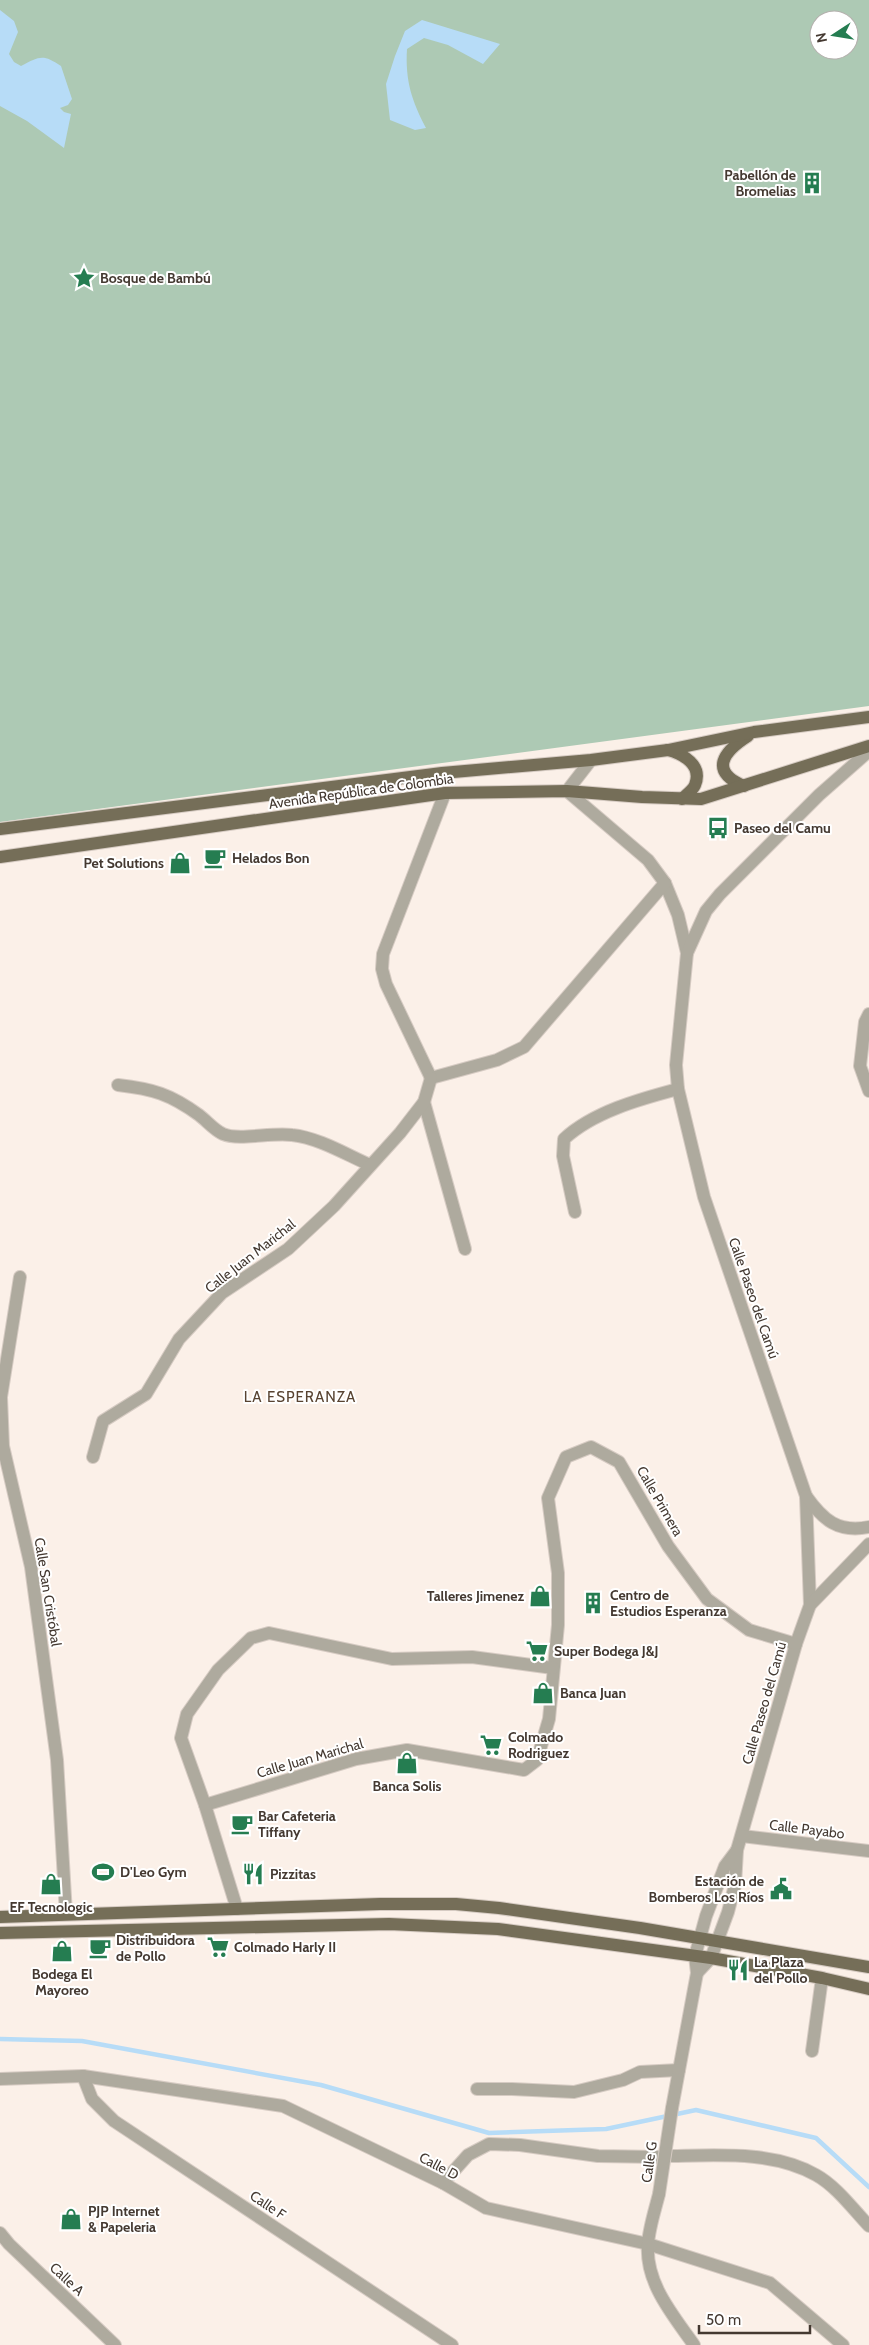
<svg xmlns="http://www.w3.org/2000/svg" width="869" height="2345" viewBox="0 0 869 2345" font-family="Cabin,sans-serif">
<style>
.green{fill:#adc9b4;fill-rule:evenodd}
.water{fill:#b7dcf7}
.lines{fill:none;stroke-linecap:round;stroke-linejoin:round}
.stream{stroke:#b7dcf7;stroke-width:4.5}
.minor-casing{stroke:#d6cbc3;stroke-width:14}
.major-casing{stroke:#d6cbc3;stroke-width:14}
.minor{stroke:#aeaa9e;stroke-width:12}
.major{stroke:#756e58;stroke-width:12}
.minor-bridge-casing{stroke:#d6cbc3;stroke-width:14;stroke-linecap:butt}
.minor-bridge{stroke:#aeaa9e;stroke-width:12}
.labels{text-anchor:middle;stroke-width:4;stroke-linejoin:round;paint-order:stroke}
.poi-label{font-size:14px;font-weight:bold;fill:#443931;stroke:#fff;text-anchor:start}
.street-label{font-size:14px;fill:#443931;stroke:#fff}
.neighbourhood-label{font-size:15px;letter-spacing:1px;fill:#584331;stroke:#fff}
</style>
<rect width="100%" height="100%" fill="#fbf0e8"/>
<path class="green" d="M0,0H869V706L0,822ZM819,20H849V50H819Z"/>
<g class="water">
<path d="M0,10L14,21L18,32L9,54L14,62L21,66C40,56 43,54 61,66L72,99L68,105L60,108L64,112L71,114L64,148L27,121L0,106Z"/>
<path d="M422,20L500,44L483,64L448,45L424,38L407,49C405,81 412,101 426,128L415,130L390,120L386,84L395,56L405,31Z"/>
</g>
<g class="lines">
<path class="stream" d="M0,2039L82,2041L321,2085L489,2133L606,2129L696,2110L816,2138L869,2187"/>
<g class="minor-casing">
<g id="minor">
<path d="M591,760L567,791L648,860L665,883L678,915L687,953L676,1065L678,1089L704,1197L806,1496L810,1605L796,1644L737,1850L735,1885L728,1912L711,1958L697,1973"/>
<path d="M687,953L706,911L720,894L819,795L869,751"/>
<path d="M869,1014L865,1022L860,1066L869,1091"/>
<path d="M431,1078L497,1060L524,1047L665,883"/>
<path d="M431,1078L386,984L382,969L383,954L445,793"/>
<path d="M118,1085C153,1089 170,1094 199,1115C207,1121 214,1130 223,1134C240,1141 271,1132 292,1135C319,1138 345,1154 370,1165"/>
<path d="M424,1102L465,1249"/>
<path d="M575,1212L563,1156L564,1139C593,1112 640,1099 678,1089"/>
<path d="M20,1277L1,1397L3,1446L31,1567L57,1760L66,1914"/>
<path d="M93,1457L103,1421L146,1394L179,1339L222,1293L288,1249L334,1206L400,1133L424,1102L431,1078"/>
<path d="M806,1496C823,1520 838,1533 869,1527"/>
<path d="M810,1605L869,1544"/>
<path d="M205,1805L356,1759L407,1750L524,1770L537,1760L549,1719L558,1625V1573L548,1498L566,1457L591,1447L619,1462L668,1546L707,1599L749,1630L796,1644"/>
<path d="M742,1836L869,1851"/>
<path d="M237,1909L205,1805L181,1738L187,1714L218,1670L251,1638L269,1633L392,1659L472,1657L553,1668"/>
<path d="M812,2051L822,1978"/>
<path d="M83,2076L92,2099L114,2121L452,2345"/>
<path d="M0,2079L83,2076L283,2106L443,2183L486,2208L648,2244L770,2283L843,2345"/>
<path d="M477,2089H512L574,2092L623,2080L640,2072L679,2070"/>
<path d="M672,2108L697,1973L695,1956L706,1916L725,1866L737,1850"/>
<path d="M672,2156C719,2155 774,2151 816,2175C836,2186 853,2209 869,2226"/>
<path d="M443,2183L468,2155L489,2144L520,2145L598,2156L658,2157"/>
<path d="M659,2194C655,2210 649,2228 648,2244C645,2283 673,2315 694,2345"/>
<path d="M0,2233L9,2244L115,2345"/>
</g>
</g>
<g class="major-casing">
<g id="major">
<path d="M668,750C683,754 703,765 695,785C693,790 686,795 682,799"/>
<path d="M744,786C709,771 723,752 748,736"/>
<path d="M0,829L442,773L591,760L668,750L754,732L869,717"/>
<path d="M0,857L445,793L567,791L642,797L701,799L869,746"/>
<path d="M0,1917L380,1904H456L499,1908L640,1928L869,1967"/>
<path d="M0,1933L389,1924L498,1929L711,1958L822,1978L869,1989"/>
</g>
</g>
<use href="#minor" class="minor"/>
<use href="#major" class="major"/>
<g class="minor-bridge-casing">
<path id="minor-bridge" d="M659,2194L672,2108"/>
</g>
<use href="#minor-bridge" class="minor-bridge"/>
</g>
<defs>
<g id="building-bare" transform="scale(1.725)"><path d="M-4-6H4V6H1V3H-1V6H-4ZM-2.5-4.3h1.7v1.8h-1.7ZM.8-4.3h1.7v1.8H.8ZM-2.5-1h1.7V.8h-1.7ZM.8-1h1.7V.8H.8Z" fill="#257d51" stroke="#fff" stroke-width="2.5" paint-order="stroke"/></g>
<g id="sight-bare" transform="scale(1.725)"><path d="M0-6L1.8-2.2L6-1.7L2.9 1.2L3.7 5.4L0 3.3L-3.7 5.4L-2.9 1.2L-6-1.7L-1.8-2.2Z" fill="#257d51" stroke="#fff" stroke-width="2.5" paint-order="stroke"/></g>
<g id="bus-bare" transform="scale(1.725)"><path d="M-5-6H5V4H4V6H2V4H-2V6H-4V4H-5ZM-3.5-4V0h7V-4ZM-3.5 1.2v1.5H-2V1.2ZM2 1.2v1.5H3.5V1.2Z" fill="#257d51" stroke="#fff" stroke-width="2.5" paint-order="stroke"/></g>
<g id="cafe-bare" transform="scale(1.725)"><path d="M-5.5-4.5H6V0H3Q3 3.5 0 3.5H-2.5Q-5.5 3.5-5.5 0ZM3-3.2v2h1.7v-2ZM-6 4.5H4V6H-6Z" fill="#257d51" stroke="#fff" stroke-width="2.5" paint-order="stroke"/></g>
<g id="shop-bare" transform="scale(1.725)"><path d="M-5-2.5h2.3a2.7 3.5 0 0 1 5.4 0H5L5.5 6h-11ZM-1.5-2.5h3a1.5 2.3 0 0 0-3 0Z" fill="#257d51" stroke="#fff" stroke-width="2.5" paint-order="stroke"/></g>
<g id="supermarket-bare" transform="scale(1.725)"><path d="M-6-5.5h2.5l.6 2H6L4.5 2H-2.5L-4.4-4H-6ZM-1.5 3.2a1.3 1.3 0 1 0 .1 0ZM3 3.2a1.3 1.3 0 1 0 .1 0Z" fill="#257d51" stroke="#fff" stroke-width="2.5" paint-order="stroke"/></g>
<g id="stadium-bare" transform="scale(1.725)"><path d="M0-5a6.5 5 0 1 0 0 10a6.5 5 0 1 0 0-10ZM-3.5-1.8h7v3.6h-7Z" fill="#257d51" stroke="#fff" stroke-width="2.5" paint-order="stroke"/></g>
<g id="restaurant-bare" transform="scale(1.725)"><path d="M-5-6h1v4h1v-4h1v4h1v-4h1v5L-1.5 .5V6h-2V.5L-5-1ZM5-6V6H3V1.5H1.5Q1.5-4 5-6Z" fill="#257d51" stroke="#fff" stroke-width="2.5" paint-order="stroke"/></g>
<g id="civic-bare" transform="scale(1.725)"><path d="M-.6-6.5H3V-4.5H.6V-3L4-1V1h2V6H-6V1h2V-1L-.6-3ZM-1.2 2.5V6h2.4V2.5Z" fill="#257d51" stroke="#fff" stroke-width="2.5" paint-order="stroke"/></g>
</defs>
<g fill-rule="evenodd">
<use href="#building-bare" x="812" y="183"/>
<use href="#sight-bare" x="84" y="278"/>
<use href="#bus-bare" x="718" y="828"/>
<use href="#cafe-bare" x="215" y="858"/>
<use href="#shop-bare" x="180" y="863"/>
<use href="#shop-bare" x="540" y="1596"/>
<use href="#building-bare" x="593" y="1603"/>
<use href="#supermarket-bare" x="537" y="1651"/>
<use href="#shop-bare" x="543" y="1693"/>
<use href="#supermarket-bare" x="491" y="1745"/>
<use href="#shop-bare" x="407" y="1763"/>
<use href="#cafe-bare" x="242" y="1824"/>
<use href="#stadium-bare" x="103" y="1872"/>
<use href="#restaurant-bare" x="253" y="1874"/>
<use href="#shop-bare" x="51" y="1884"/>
<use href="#civic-bare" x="781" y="1889"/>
<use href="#supermarket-bare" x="218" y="1947"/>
<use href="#cafe-bare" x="100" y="1948"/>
<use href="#shop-bare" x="62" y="1951"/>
<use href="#restaurant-bare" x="738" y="1970"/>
<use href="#shop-bare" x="71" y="2219"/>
</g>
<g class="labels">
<g class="poi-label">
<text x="796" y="180" text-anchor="end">Pabellón de<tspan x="796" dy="16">Bromelias</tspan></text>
<text x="100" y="283">Bosque de Bambú</text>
<text x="734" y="833">Paseo del Camu</text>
<text x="232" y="863">Helados Bon</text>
<text x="164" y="868" text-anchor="end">Pet Solutions</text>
<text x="610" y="1600">Centro de<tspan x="610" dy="16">Estudios Esperanza</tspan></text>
<text x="524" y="1601" text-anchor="end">Talleres Jimenez</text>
<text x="554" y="1656">Super Bodega J&amp;J</text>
<text x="560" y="1698">Banca Juan</text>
<text x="508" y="1742">Colmado<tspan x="508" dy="16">Rodriguez</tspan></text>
<text x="407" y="1791" text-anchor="middle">Banca Solis</text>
<text x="258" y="1821">Bar Cafeteria<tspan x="258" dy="16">Tiffany</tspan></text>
<text x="120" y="1877">D'Leo Gym</text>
<text x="270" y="1879">Pizzitas</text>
<text x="764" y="1886" text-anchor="end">Estación de<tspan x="764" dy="16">Bomberos Los Ríos</tspan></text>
<text x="51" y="1912" text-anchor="middle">EF Tecnologic</text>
<text x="116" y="1945">Distribuidora<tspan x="116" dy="16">de Pollo</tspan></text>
<text x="234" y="1952">Colmado Harly II</text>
<text x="754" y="1967">La Plaza<tspan x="754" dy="16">del Pollo</tspan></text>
<text x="62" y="1979" text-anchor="middle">Bodega El<tspan x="62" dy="16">Mayoreo</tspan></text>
<text x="88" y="2216">PJP Internet<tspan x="88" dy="16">&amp; Papeleria</tspan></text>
</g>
<g class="street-label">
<text transform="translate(361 791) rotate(-8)" y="5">Avenida República de Colombia</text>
<text transform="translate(250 1256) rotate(-38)" y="5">Calle Juan Marichal</text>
<text transform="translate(754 1298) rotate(71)" y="5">Calle Paseo del Camú</text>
<text transform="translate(660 1501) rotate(60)" y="5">Calle Primera</text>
<text transform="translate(48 1592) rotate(81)" y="5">Calle San Cristóbal</text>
<text transform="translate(764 1703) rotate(-74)" y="5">Calle Paseo del Camú</text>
<text transform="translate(310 1758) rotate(-16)" y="5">Calle Juan Marichal</text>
<text transform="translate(807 1829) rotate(7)" y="5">Calle Payabo</text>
<text transform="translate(649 2162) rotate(-82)" y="5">Calle G</text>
<text transform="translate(439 2166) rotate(28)" y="5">Calle D</text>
<text transform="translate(268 2205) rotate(34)" y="5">Calle F</text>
<text transform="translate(67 2279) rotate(43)" y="5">Calle A</text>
</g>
<g class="neighbourhood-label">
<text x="300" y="1402">LA ESPERANZA</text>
</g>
</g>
<g transform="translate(834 35) rotate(258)"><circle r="24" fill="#ffffff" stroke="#b4b0ad"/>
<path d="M0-4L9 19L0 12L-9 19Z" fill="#257d51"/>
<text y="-8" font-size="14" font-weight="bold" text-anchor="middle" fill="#443931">N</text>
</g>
<path d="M699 2325v8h111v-8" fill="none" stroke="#443931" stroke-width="2.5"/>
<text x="706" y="2325" font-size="15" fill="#443931" stroke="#ffffff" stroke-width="4" paint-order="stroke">50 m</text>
</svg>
